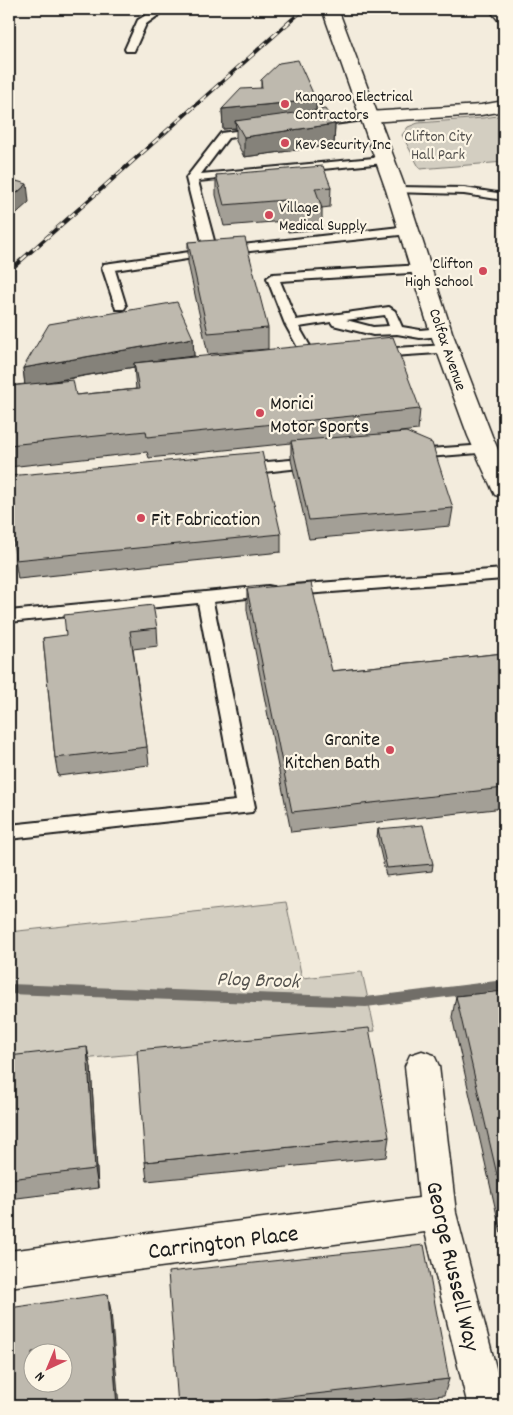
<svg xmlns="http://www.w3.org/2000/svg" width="513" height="1415" viewBox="0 0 513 1415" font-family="Dekko,sans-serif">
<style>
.green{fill:#d3cec1;stroke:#78756e}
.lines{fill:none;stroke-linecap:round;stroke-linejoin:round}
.stream{fill:#716e68;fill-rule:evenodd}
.lane-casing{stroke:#1c1c1c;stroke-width:4}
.street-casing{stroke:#1c1c1c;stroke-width:3}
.secondary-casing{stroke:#1c1c1c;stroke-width:3}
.lane{fill:#fcf5e5;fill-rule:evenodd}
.street{fill:#fcf5e5;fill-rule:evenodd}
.secondary{fill:#fcf5e5;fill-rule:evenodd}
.rail-casing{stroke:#1c1c1c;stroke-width:4}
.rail{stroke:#fcf5e5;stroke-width:2.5;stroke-dasharray:8;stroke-linecap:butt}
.wall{fill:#a39f96;stroke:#1c1c1c;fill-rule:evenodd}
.shaded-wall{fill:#85827a;stroke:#1c1c1c}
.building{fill:#beb9ae;stroke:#1c1c1c;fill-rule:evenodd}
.poi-dot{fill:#d1495b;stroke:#fcf5e5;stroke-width:2}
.labels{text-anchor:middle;stroke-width:4.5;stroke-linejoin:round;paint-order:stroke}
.far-poi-label{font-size:16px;fill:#1c1c1c;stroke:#fcf5e5;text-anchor:start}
.far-park-label{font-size:16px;fill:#53514e;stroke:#fcf5e5}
.far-street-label{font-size:16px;fill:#1c1c1c;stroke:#fcf5e5}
.poi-label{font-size:20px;fill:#1c1c1c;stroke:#fcf5e5;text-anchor:start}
.water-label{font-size:21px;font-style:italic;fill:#55534f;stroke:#fcf5e5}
.near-street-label{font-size:24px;fill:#1c1c1c;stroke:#fcf5e5}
</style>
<rect width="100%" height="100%" fill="#f3ecdd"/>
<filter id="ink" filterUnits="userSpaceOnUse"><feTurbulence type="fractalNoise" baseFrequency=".02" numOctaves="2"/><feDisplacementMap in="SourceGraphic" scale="10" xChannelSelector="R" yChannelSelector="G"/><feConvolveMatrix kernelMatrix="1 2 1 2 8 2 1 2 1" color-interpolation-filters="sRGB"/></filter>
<g filter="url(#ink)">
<g class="green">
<path d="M504,115V162L420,169L402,135L408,127L418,123L483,118Z"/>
<path d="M286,902L302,978L362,972L375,1031L9,1066V932Z"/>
</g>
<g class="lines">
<path class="stream" d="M504,980V990L366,1007L9,994V984L366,997Z"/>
<g class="lane-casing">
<g id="lane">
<path d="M156,9H167L146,24L134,51H126L125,49L138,20Z"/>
<path d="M368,114L373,117L372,119L311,127L306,124L311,121Z"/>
<path d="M257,128L261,129L262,131L261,133L228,138L201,174L384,157L390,160L384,163L198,181L216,248L409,226L415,230L409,234L213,255L115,270L126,306L124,309H116L102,267L104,264L204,250L186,178L221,133Z"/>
<path d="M396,187L464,188L504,194V200L464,194L392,192L390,190Z"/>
<path d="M422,265L426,266L428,269L426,272L280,281L296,320L389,307L395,311L402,327L420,330L441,328L447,332L441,336L420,338L397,334L373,335L333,325L331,322L299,327L314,353L325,354L327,357L320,361L305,360L285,324L267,278L273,274ZM385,315L389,326L373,327L346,320Z"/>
<path d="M448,345L453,346L454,349L453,352L377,357L371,353L377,349Z"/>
<path d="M486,445L491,446L493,449L491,452L415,458L410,457L408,454L410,451L415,450Z"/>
<path d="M313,458L318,460L320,463L318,466L245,474L240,472L238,469L240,466L245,464Z"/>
<path d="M504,569V579L292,595L287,594L284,590L287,586L292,585Z"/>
<path d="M268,586L273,587L276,591L273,595L213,602L255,807L252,812L9,839V825L236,801L198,603L9,622V611Z"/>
</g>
</g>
<g class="street-casing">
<g id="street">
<path d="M489,9H504V21L498,20Z"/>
<path d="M504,101V111L481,115L368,122L362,121L359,117L362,113L368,112L481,105Z"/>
<path d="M422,1051L434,1055L439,1066L456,1213L504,1399V1406H468L425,1232L9,1287V1251L419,1198L405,1066L410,1055Z"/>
</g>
</g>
<g class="secondary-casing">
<path id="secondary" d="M322,9H338L406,190L452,332L492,436L504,463V497L495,495L492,489L468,436L430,332L386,190Z"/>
</g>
<use href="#lane" class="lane"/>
<use href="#street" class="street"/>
<use href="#secondary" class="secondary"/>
<g class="rail-casing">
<path id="rail" d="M9,271L304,9"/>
</g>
<use href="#rail" class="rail"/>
</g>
<g class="wall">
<path d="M261,80L316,100V110L335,124L334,145L244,157L236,141V128L223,129L222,109L261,88Z"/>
<path d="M216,175L331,187L330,207L322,208V229L288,232L285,221L224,226L216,195Z"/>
<path d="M188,242L268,328V349L208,354L188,263Z"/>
<path d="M193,338L194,356L420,409L418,430L382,434L453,508L450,526L309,539L291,460V443L149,458L147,452L9,467V386L25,384L23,368ZM134,367L136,389L76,395L51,382Z"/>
<path d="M9,476L281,534V552L18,579L15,560L14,542H9Z"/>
<path d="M247,589L332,671L504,653V808L291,832L247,610Z"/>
<path d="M157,628L158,646L133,649L147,747L149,765L58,776L55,758L43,638Z"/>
<path d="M378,829L433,864L432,871L386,876L377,837Z"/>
<path d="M504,991V1232L501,1233L452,1017L456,996Z"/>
<path d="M9,1056L91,1067L98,1188L9,1199Z"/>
<path d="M389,1137L386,1157L147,1181L145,1162Z"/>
<path d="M449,1379L444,1395L345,1406H178Z"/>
</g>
<g class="shaded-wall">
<path d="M316,100V120L235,121L236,128L223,129L222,109Z"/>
<path d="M335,124L334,145L244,157V137Z"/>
<path d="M27,184L29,202L9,220V200Z"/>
<path d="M193,338L194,356L134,363V367L25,386L23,368Z"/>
<path d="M87,1047L91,1067L98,1188L95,1169Z"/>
<path d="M108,1294L111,1311L119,1406H117Z"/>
</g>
<g class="building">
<path d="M298,60L316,100L222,109L241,89L262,88L261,80L279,63Z"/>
<path d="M325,109L335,124L244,137L235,121Z"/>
<path d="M323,166L331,187L315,188L322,208L289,211L285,200L224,205L216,175Z"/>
<path d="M9,179L27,184L9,200Z"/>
<path d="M245,238L268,328L208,333L188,242Z"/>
<path d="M177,302L193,338L23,368L49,324Z"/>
<path d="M393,337L420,409L147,437L146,431L9,445V386L73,380L76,395L139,389L134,363Z"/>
<path d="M406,432L432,443L453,508L309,520L291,441Z"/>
<path d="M262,452L281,534L15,560L12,523H9V476Z"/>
<path d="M311,583L332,671L504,653V788L292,812L247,589Z"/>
<path d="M153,605L157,628L130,631L147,747L55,758L43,638L66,635L64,615Z"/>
<path d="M423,825L433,864L387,868L378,829Z"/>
<path d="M504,991V1205L456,996Z"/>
<path d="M369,1028L389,1137L145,1162L137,1050Z"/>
<path d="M87,1047L95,1169L9,1179V1056Z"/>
<path d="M424,1245L449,1379L208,1406H178L168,1272Z"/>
<path d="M108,1294L117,1406H9V1308ZM32,1352H62V1382H32Z"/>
</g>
</g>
<g class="poi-dot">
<circle cx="285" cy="104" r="5"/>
<circle cx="285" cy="143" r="5"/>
<circle cx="269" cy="215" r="5"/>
<circle cx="483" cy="271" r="5"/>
<circle cx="260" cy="413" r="5"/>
<circle cx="141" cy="518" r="5"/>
<circle cx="390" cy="750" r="5"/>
</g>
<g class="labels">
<g class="far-poi-label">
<text x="295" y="101">Kangaroo Electrical<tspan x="295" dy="18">Contractors</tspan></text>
<text x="295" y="149">Kev Security Inc</text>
<text x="279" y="212">Village<tspan x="279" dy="18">Medical Supply</tspan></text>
<text x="473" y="268" text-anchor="end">Clifton<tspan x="473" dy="18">High School</tspan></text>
</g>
<g class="far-park-label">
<text x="438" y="141">Clifton City<tspan x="438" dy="18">Hall Park</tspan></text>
</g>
<g class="far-street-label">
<text transform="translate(449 349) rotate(71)" y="6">Colfax Avenue</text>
</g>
<g class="poi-label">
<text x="270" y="409">Morici<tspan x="270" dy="23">Motor Sports</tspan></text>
<text x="151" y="525">Fit Fabrication</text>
<text x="380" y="745" text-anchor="end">Granite<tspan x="380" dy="23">Kitchen Bath</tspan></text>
</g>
<g class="water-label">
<text transform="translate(258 979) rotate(2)" y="7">Plog Brook</text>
</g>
<g class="near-street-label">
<text transform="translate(223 1241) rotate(-7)" y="8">Carrington Place</text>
<text transform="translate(454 1266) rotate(77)" y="8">George Russell Way</text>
</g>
</g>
<rect width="513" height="1415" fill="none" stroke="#fcf5e5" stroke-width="30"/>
<rect x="15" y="15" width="483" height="1385" fill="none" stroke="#1c1c1c" stroke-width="2" filter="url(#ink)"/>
<g transform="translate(48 1368) rotate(224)"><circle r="24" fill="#fcf5e5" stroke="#a29e95"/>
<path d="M0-4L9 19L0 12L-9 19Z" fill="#d1495b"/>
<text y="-8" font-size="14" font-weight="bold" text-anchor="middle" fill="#1c1c1c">N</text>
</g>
</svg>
